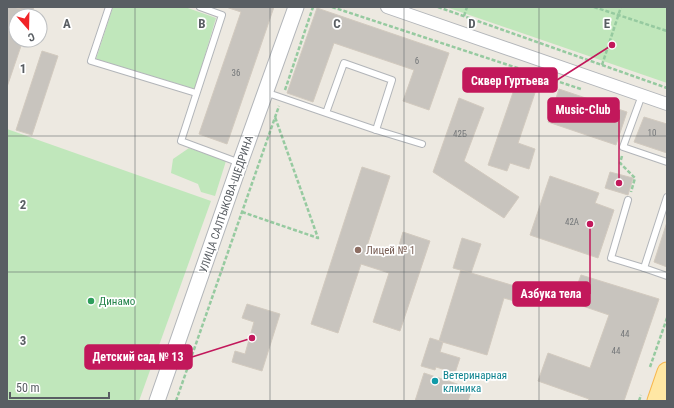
<svg xmlns="http://www.w3.org/2000/svg" width="674" height="408" viewBox="0 0 674 408" font-family="'Roboto Condensed',sans-serif">
<style>
.green{fill:#c0e7bb}
.building{fill:#c8c4be;stroke:#d2cabf}
.lines{fill:none;stroke-linecap:round;stroke-linejoin:round}
.service-casing{stroke:#b2b5b9;stroke-width:8}
.minor-casing{stroke:#b2b5b9;stroke-width:14}
.tertiary-casing{stroke:#b2b5b9;stroke-width:17}
.primary-casing{stroke:#f8b84f;stroke-width:21}
.path{stroke:#96caa0;stroke-width:2.5;stroke-dasharray:4 2;stroke-linecap:butt}
.service{stroke:#fff;stroke-width:6}
.minor{stroke:#fff;stroke-width:12}
.tertiary{stroke:#fff;stroke-width:15}
.primary{stroke:#ffe7a4;stroke-width:19}
.grid{fill:none;stroke:#595e63;stroke-width:1;stroke-opacity:0.55}
.education-dot{fill:#8d6e63;stroke:#fff;stroke-width:1.5}
.leisure-dot{fill:#2e9e5b;stroke:#fff;stroke-width:1.5}
.culture-dot{fill:#0f9aa8;stroke:#fff;stroke-width:1.5}
.labels{text-anchor:middle;stroke-width:3.5;stroke-linejoin:round;paint-order:stroke}
.number-label{font-size:9px;fill:#75787a}
.street-label{font-size:11px;fill:#595e63;stroke:#fff}
.education-label{font-size:11px;fill:#785e54;stroke:#fff;text-anchor:start}
.leisure-label{font-size:11px;fill:#27864d;stroke:#fff;text-anchor:start}
.culture-label{font-size:11px;fill:#0d838f;stroke:#fff;text-anchor:start}
.grid-label{font-size:13px;text-anchor:middle;font-weight:bold;fill:#595e63;stroke:#fff;stroke-width:3.5;stroke-linejoin:round;paint-order:stroke}
.leader{fill:none;stroke:#c2185b;stroke-width:1.5}
.callout-dot{fill:#c2185b;stroke:#fff;stroke-width:1.5}
.callout{fill:#c2185b;stroke:#c2185b;stroke-width:1.5}
.callout-label{font-size:12px;text-anchor:middle;font-weight:bold;fill:#fff}
</style>
<rect width="100%" height="100%" fill="#ede9e1"/>
<g class="green">
<path d="M113,7H185L216,18L195,89L96,59Z"/>
<path d="M446,7H667V83Z"/>
<path d="M7,129L211,201L139,401H7Z"/>
<path d="M189,148L226,161L215,196L201,192L198,184L171,173L173,159Z"/>
</g>
<g class="building">
<path d="M7,7H14L32,13L31,16H16V40H23L7,87Z"/>
<path d="M14,7H34L32,13Z"/>
<path d="M226,7H274L227,144L199,134L241,12Z"/>
<path d="M317,8L449,53L429,110L403,101L414,70L334,43L313,102L287,93Z"/>
<path d="M42,51L58,56L32,135L16,130Z"/>
<path d="M518,78L538,84L518,143L535,149L529,169L510,163L507,171L488,165Z"/>
<path d="M559,89L627,112L616,145L548,122Z"/>
<path d="M459,98L484,108L464,161L519,197L504,218L433,172Z"/>
<path d="M644,117L667,124V153L634,142Z"/>
<path d="M362,167L390,176L367,246L396,255L403,232L430,241L400,331L373,322L389,273L361,264L338,333L311,324Z"/>
<path d="M610,172L633,178L628,195L605,188Z"/>
<path d="M550,176L599,193L595,203L614,210L598,258L530,235Z"/>
<path d="M667,222V267L654,262Z"/>
<path d="M462,238L481,244L471,273L453,268Z"/>
<path d="M461,270L518,287L514,301L504,298L487,355L439,341Z"/>
<path d="M581,275L659,299L624,401H588L589,399L538,381L548,353L590,368L609,315L571,302Z"/>
<path d="M247,304L280,314L262,371L232,362L235,351L245,354L254,322L242,318Z"/>
<path d="M430,338L443,342L440,352L460,358L455,373L436,367L435,370L421,366Z"/>
<path d="M424,373L472,389L468,401H415Z"/>
</g>
<g class="lines">
<g class="service-casing">
<g id="service">
<path d="M109,7L91,61L196,93"/>
<path d="M200,7L222,15L181,141L240,163"/>
<path d="M265,92L326,113L344,63L392,80L376,130L326,113"/>
<path d="M642,95L623,147L667,162"/>
<path d="M376,130L422,144"/>
<path d="M667,197L644,268L667,276"/>
<path d="M628,200L611,258L644,268"/>
</g>
</g>
<g class="minor-casing">
<path id="minor" d="M387,7L667,104"/>
</g>
<g class="tertiary-casing">
<path id="tertiary" d="M157,401L240,163L296,7"/>
</g>
<g class="primary-casing">
<path id="primary" d="M657,401L667,372"/>
</g>
<g class="path">
<path d="M332,7L581,89"/>
<path d="M438,7L667,88"/>
<path d="M594,7L667,31"/>
<path d="M464,16L467,7"/>
<path d="M602,65L621,7"/>
<path d="M285,90L313,7"/>
<path d="M622,156L620,163L635,178L631,192"/>
<path d="M242,212L318,238L275,117"/>
<path d="M650,367L667,318"/>
<path d="M176,401L279,106"/>
<path d="M639,401L641,395"/>
</g>
<use href="#service" class="service"/>
<use href="#minor" class="minor"/>
<use href="#tertiary" class="tertiary"/>
<use href="#primary" class="primary"/>
</g>
<path class="grid" d="M135,7V401M270,7V401M404,7V401M539,7V401M7,136H667M7,272H667"/>
<circle class="education-dot" cx="358" cy="250" r="4"/>
<circle class="leisure-dot" cx="91" cy="301" r="4"/>
<circle class="culture-dot" cx="435" cy="381" r="4"/>
<g class="labels">
<g class="number-label">
<text x="417" y="64">6</text>
<text x="236" y="76">36</text>
<text x="652" y="136">10</text>
<text x="460" y="137">42Б</text>
<text x="572" y="225">42А</text>
<text x="625" y="337">44</text>
<text x="616" y="354">44</text>
</g>
<g class="street-label">
<text transform="translate(226 204) rotate(-71)" y="4">УЛИЦА САЛТЫКОВА-ЩЕДРИНА</text>
</g>
<g class="education-label">
<text x="366" y="254">Лицей № 1</text>
</g>
<g class="leisure-label">
<text x="99" y="305">Динамо</text>
</g>
<g class="culture-label">
<text x="443" y="379">Ветеринарная<tspan x="443" dy="13">клиника</tspan></text>
</g>
</g>
<g class="grid-label">
<text x="67" y="28">A</text>
<text x="202" y="28">B</text>
<text x="337" y="28">C</text>
<text x="472" y="28">D</text>
<text x="607" y="28">E</text>
<text x="23" y="73">1</text>
<text x="23" y="209">2</text>
<text x="23" y="345">3</text>
</g>
<path class="leader" d="M612 45L557 80M619 183L619 110M590 224L590 294M252 338L192 357"/>
<g class="callout-dot">
<circle cx="612" cy="45" r="4"/>
<circle cx="619" cy="183" r="4"/>
<circle cx="590" cy="224" r="4"/>
<circle cx="252" cy="338" r="4"/>
</g>
<g class="callout">
<rect x="463" y="68" width="94" height="24" rx="4"/>
<rect x="548" y="98" width="71" height="24" rx="4"/>
<rect x="513" y="282" width="77" height="24" rx="4"/>
<rect x="85" y="345" width="107" height="24" rx="4"/>
</g>
<g class="callout-label">
<text x="510" y="85">Сквер Гуртьева</text>
<text x="583" y="114">Music-Club</text>
<text x="551" y="298">Азбука тела</text>
<text x="138" y="361">Детский сад № 13</text>
</g>
<rect width="674" height="408" fill="none" stroke="#595e63" stroke-width="16"/>
<g transform="translate(28 28) rotate(160)"><circle r="19" fill="#ffffff" stroke="#bdbfc1"/>
<path d="M0-3L7 15L0 10L-7 15Z" fill="#f12327"/>
<text y="-6" font-size="11" font-weight="bold" text-anchor="middle" fill="#595e63">С</text>
</g>
<path d="M10 392v6h99v-6" fill="none" stroke="#595e63" stroke-width="2"/>
<text x="16" y="392" font-size="12" fill="#595e63" stroke="#ffffff" stroke-width="3" paint-order="stroke">50 m</text>
</svg>
